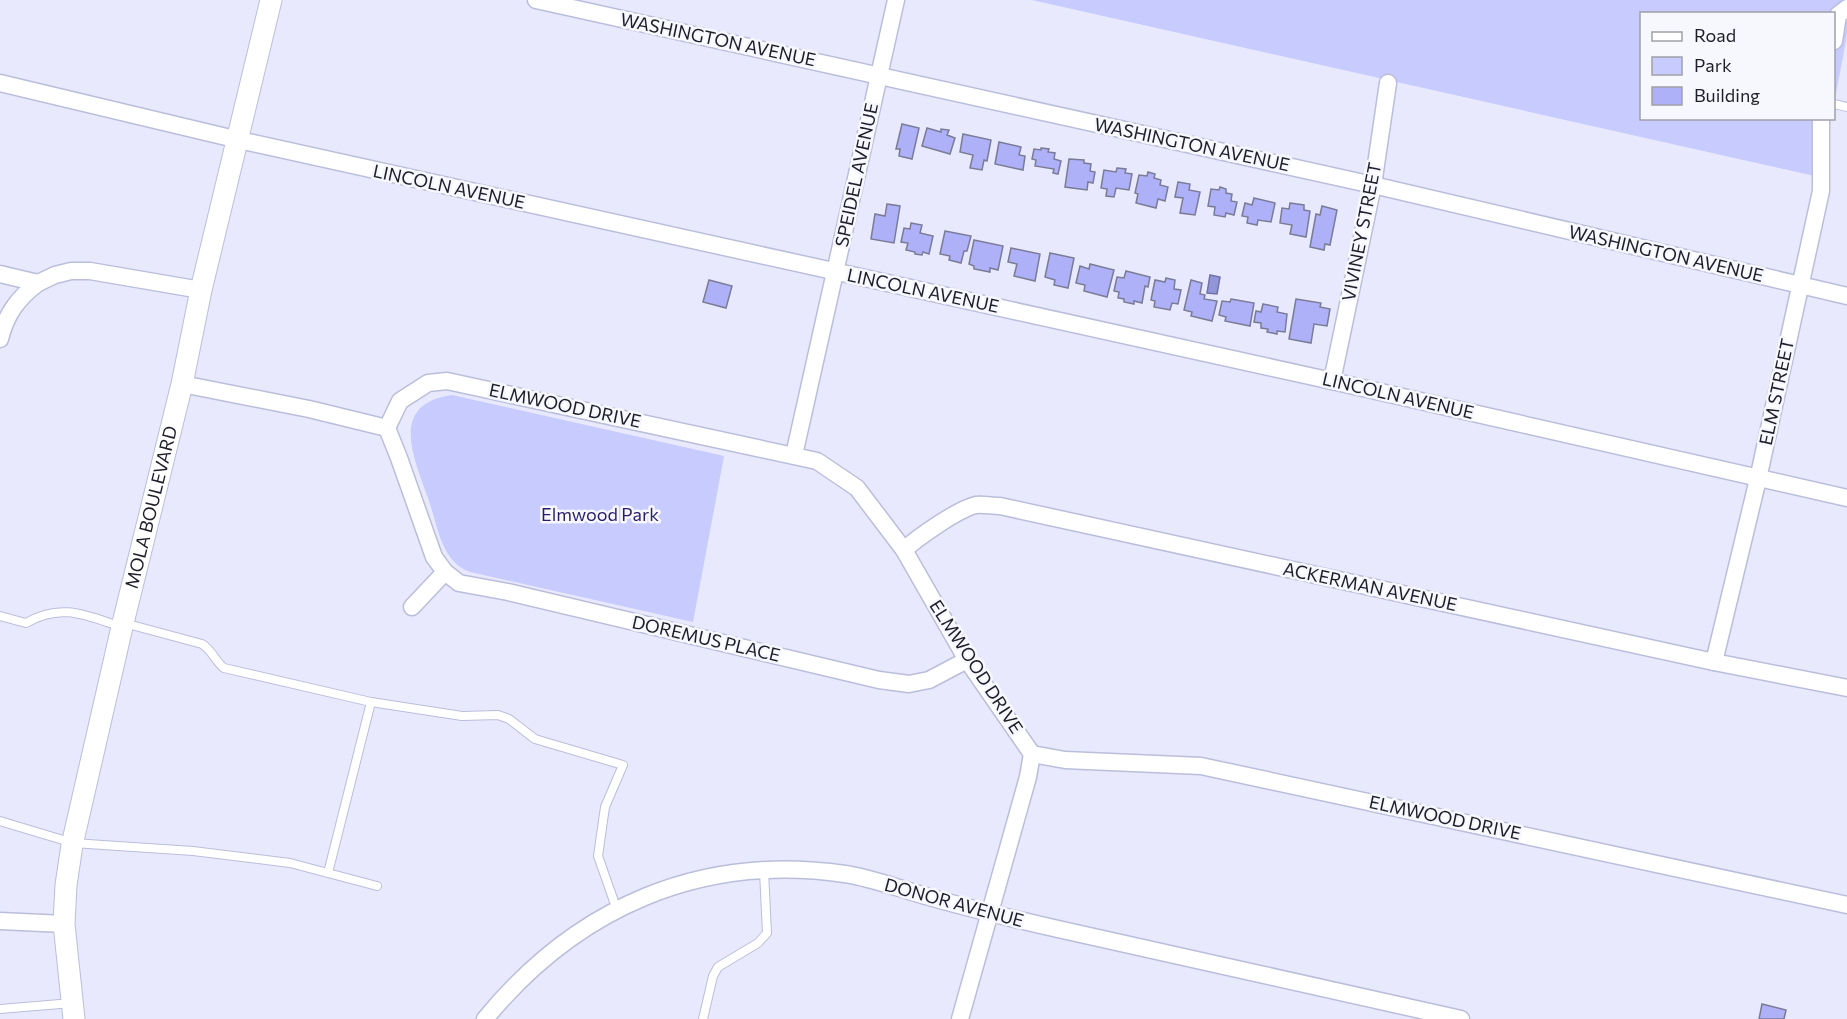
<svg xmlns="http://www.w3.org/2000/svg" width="1847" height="1019" viewBox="0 0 1847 1019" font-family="Commissioner,sans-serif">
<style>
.green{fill:#c8cbfe}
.water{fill:#9395d9;stroke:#7071a4;stroke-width:1.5}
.building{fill:#aeb1f7;stroke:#7a7b97;stroke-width:1.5}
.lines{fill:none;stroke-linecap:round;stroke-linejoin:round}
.service-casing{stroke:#bbbedb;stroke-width:10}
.minor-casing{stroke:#bbbedb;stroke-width:19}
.tertiary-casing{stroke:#bbbedb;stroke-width:23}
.service{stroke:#fff;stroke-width:8}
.minor{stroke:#fff;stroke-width:16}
.tertiary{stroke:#fff;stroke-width:21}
.labels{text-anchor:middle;stroke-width:5;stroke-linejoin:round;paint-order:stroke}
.street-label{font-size:18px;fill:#1d1e29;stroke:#f7f7fe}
.park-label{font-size:18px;fill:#291d6b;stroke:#f7f7fe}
</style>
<rect width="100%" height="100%" fill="#e8e9fc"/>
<g class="green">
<path d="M1032,0H1847V35L1834,104V14H1642V118L1831,119L1819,177Z"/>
<path d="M452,395L724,456L693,622L470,572C440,561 438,525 428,498C414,458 388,404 452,395Z"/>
</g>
<path class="water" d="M1210,275L1220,277L1217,294L1207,293Z"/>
<g class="building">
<path d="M902,124L919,128L912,159L899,156L900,149H896Z"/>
<path d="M927,128L941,132V129L949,130L947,135L955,138L950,154L922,146Z"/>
<path d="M963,134L991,140L987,161L984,160L982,170L970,168L973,155L960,152Z"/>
<path d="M999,142L1021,147L1019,155L1025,156L1023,170L995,164Z"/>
<path d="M1041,148L1049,149L1048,152L1055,153L1054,159L1061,161L1058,174L1053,173L1054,169L1035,166L1036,160L1032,159L1034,149L1041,150Z"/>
<path d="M1069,159L1084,160V163L1091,164L1090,171L1095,172L1093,183L1088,182L1087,190L1065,187Z"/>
<path d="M1117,168L1126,169L1125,173L1132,174L1129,190L1116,188L1114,197L1106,196L1107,189L1101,188L1104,170L1116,172Z"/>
<path d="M1148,172L1155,174L1154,178L1161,180L1160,185L1168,187L1165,201L1158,199L1156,208L1136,203L1138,194L1135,193L1139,175L1147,176Z"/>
<path d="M1178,182L1190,184L1189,190L1200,192L1195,215L1180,213L1183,198L1175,197Z"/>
<path d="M1220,187L1226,189V193L1232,194L1231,201L1237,202L1234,215L1226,213L1225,217L1214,215L1215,207L1208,206L1211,189L1219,190Z"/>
<path d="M1254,198L1275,203L1271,222L1258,220L1257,225L1247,223L1248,217L1242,216L1245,203L1252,205Z"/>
<path d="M1290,203L1304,205V210L1310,211L1306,237L1290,234L1292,225L1280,223L1282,208L1289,209Z"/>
<path d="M887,204L900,206L894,243L871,239L875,214L885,216Z"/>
<path d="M1322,206L1337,210L1330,245L1325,244L1324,250L1310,247L1316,214L1320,215Z"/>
<path d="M911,223L922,225L920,233L933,236L929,254L923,252L922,255L915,254V252L906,250L908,243L901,242L904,228L910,229Z"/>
<path d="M945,231L971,236L967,251H964L961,263L949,260L950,256L940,254Z"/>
<path d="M974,240L1003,246L998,270L990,268V272L974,269V266L969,264Z"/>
<path d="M1011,248L1040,254L1035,281L1014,276L1017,264L1008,262Z"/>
<path d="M1050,253L1074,258L1068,288L1054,285L1055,280L1045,277Z"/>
<path d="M1090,264L1114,270L1107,297L1084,291L1085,285L1076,283L1080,266L1089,269Z"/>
<path d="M1126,271L1150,277L1148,287L1145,286L1142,303L1134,301V304L1124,302V299L1118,298L1119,292L1114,291L1117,277L1124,278Z"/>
<path d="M1166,278L1175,280L1174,289L1181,290L1178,304L1172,303L1170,310L1154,307L1155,301L1151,300L1155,280L1165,282Z"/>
<path d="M709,280L732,286L726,308L703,302Z"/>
<path d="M1191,280L1202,283L1200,294L1205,295L1204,299L1217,301L1212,321L1191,316L1192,312L1184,310Z"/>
<path d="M1231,299L1254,303L1250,326L1225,321L1226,317L1219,315L1222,301L1230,302Z"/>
<path d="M1296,299L1321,303L1320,307L1330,309L1327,326L1314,324L1311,343L1289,339Z"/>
<path d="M1263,304L1278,307L1277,312L1287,314L1285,332L1277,331V334L1267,332L1268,329L1261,328V323L1254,322L1256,311L1261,312Z"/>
<path d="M1762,1004L1786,1010L1784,1019H1759Z"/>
</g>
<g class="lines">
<g class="service-casing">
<g id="service">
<path d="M1834,104L1847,107"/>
<path d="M0,616L26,623C62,602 87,616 122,627"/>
<path d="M124,623L202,644C212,650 215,661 224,668L371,702L462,716L498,715L509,719L535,739L623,765L605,807L598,856L617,910"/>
<path d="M0,821L73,843L193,851L290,863L377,886"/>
<path d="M328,873L371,702"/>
<path d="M0,1009L72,1003"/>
<path d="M703,1019L713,976L718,967L758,943L767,933L764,871"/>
</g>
</g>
<g class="minor-casing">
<g id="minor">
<path d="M536,0L1373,185L1847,296"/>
<path d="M1834,41L1838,15L1847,8"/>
<path d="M0,83L239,140L1332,381L1847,498"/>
<path d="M0,274L38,283L55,275L71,271H90L201,290"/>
<path d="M0,339C6,314 18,298 38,283"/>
<path d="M1332,381L1373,185L1388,83"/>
<path d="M182,384L309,409L387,428L400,401L428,383L447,381L817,461L857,488L904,550L967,660L1032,754L1065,760L1201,766L1847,905"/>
<path d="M387,428L399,458L434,557L445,572L459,583L508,592L879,680L909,684L929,680L967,660"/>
<path d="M794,455L896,0"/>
<path d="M904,550C917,538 958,509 976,505C983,504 992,506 1000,506L1714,662L1847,688"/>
<path d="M412,607L445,572"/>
<path d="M1714,662L1758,479L1821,191V118"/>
<path d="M0,921L64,924"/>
<path d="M485,1019C577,907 701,853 845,874C872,878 900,889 926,896C970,909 1014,919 1058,929C1192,959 1327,989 1461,1019"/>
<path d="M960,1019L1028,777L1032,754"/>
</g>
</g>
<g class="tertiary-casing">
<g id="tertiary">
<path id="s1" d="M74,1019L64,924L66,885L72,845L122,627L182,384L201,290L271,0"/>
</g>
</g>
<use href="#service" class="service"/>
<use href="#minor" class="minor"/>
<use href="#tertiary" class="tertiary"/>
</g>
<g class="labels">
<g class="street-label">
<text transform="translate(718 40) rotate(12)" y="6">WASHINGTON AVENUE</text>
<text transform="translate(1192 145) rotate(12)" y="6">WASHINGTON AVENUE</text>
<text transform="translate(857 175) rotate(-78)" y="6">SPEIDEL AVENUE</text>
<text transform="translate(449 187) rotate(12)" y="6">LINCOLN AVENUE</text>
<text transform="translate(1362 232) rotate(-79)" y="6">VIVINEY STREET</text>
<text transform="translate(1666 254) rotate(13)" y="6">WASHINGTON AVENUE</text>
<text transform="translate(923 291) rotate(12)" y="6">LINCOLN AVENUE</text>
<text transform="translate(1777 392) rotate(-78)" y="6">ELM STREET</text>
<text transform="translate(1398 396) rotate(13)" y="6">LINCOLN AVENUE</text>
<text transform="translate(565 406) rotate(12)" y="6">ELMWOOD DRIVE</text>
<text dy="6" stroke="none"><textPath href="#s1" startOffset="522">MOLA BOULEVARD</textPath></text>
<text transform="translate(1370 587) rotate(12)" y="6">ACKERMAN AVENUE</text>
<text transform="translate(706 639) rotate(13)" y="6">DOREMUS PLACE</text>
<text transform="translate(976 667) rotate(57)" y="6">ELMWOOD DRIVE</text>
<text transform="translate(1445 818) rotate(12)" y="6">ELMWOOD DRIVE</text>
<text transform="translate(954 903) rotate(15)" y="6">DONOR AVENUE</text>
</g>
<g class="park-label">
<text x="600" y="521">Elmwood Park</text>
</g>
</g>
<rect x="1640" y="12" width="195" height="108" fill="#f7f7fe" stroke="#a0a0a9" stroke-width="1.5"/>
<rect x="1652" y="32" width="30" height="9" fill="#ffffff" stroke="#a0a0a9" stroke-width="1.5"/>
<text x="1694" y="42" font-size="18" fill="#1d1e29">Road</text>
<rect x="1652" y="57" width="30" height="18" fill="#c8cbfe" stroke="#a0a0a9" stroke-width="1.5"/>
<text x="1694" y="72" font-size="18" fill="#1d1e29">Park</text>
<rect x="1652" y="87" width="30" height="18" fill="#aeb1f7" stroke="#a0a0a9" stroke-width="1.5"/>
<text x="1694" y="102" font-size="18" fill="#1d1e29">Building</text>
</svg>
